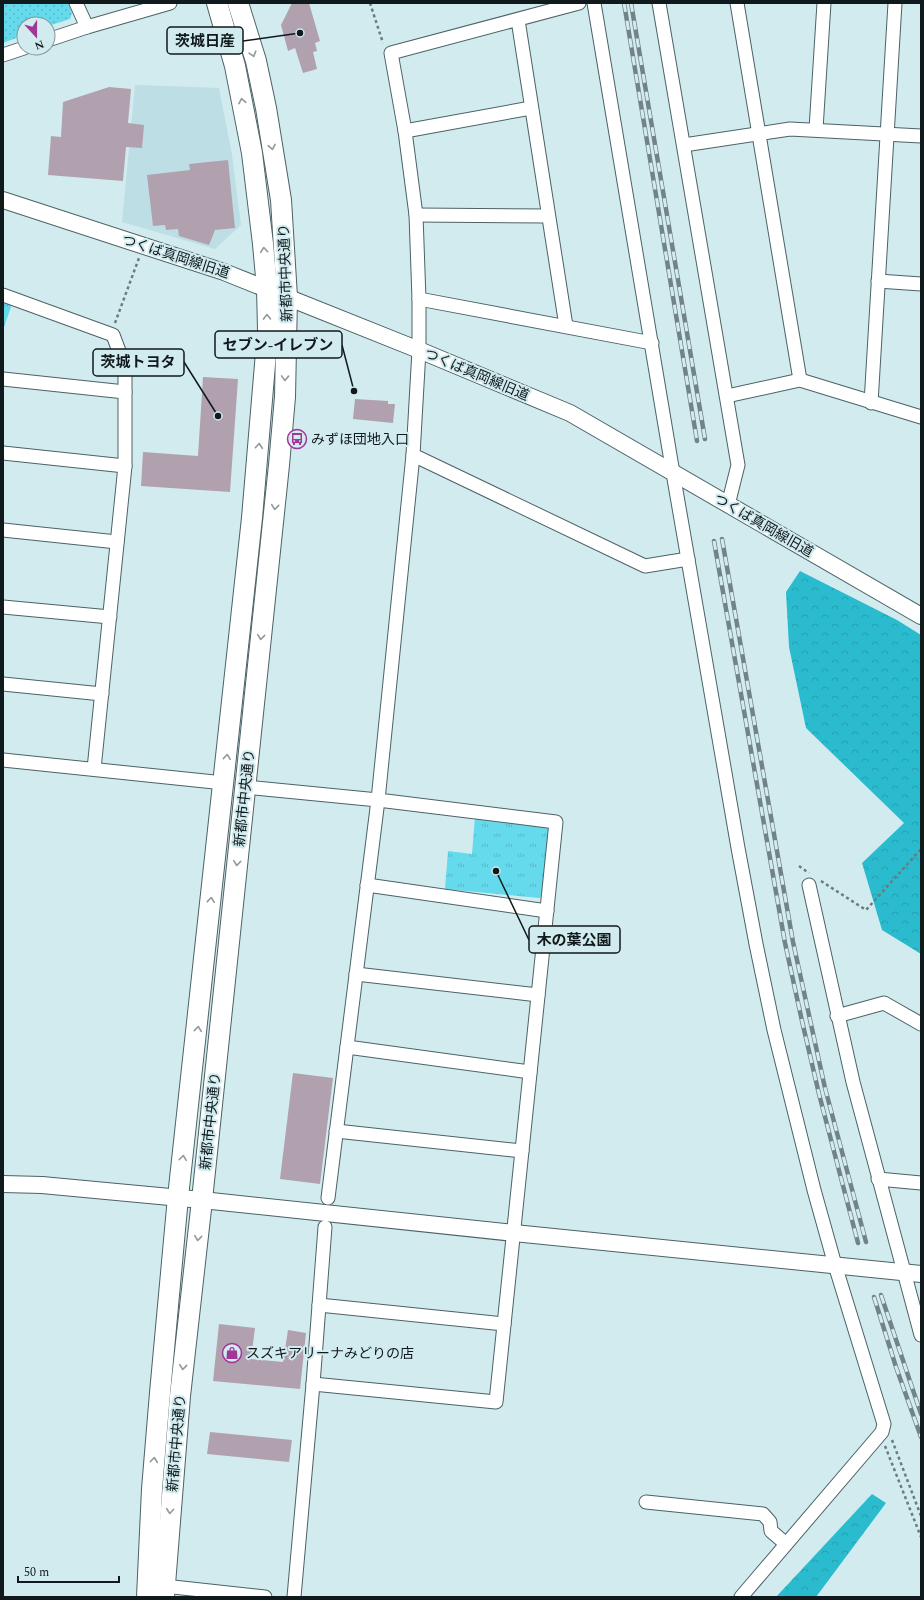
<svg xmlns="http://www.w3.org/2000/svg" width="924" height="1600" viewBox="0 0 924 1600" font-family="Spectral,'Noto Sans JP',serif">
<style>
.built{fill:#bcdee4}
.grass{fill:url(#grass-dots)}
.forest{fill:url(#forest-crowns)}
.park{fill:url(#park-tufts)}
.building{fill:#b1a1ae}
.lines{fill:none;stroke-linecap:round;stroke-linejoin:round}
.minor-casing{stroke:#4c6265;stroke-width:15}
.tertiary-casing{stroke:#4c6265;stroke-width:18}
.primary-casing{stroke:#4c6265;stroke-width:22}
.path{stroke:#6b7c7f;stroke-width:2.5;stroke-dasharray:3 3;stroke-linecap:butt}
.minor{stroke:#fff;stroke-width:13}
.tertiary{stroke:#fff;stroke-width:16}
.primary{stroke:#fff;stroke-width:20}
.rail-casing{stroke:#728387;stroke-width:4.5}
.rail{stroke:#d2ebef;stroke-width:3;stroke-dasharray:9;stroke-linecap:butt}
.oneway{stroke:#939898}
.labels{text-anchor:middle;stroke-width:4;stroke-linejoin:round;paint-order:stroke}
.street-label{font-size:14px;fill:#10191b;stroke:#d2ebef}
.poi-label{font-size:14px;fill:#10191b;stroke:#d2ebef;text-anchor:start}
.leader{fill:none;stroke:#10191b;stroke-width:1.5}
.callout-dot{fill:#10191b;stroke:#d2ebef;stroke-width:1.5}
.callout{fill:#d2ebef;stroke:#10191b;stroke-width:1.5}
.callout-label{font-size:15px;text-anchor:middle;font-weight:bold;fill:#10191b}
</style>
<defs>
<pattern id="grass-dots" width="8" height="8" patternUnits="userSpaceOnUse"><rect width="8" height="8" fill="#64daec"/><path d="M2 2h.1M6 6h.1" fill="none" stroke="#56baca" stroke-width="1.8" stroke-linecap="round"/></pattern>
<pattern id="forest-crowns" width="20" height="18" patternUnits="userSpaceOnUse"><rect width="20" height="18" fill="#2abbce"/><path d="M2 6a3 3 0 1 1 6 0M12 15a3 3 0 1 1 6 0" fill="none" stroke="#24a0b0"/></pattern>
<pattern id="park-tufts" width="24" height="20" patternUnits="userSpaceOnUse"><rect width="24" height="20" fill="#64daec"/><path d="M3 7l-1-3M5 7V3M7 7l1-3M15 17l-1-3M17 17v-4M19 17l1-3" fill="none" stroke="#56baca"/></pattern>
</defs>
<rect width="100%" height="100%" fill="#d2ebef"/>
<path class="built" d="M135,85L219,88L232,155L241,225L215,249L122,222Z"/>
<path class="grass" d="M3,3H68L72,13L70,19L48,26V24H24V35L3,43Z"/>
<g class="forest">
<path d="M800,571L897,620L921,635V954L882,930L862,863L904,823L806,728L789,647L786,592Z"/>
<path d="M872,1494L886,1503L816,1597H776Z"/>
</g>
<g class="park">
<path d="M3,301L12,304L3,330Z"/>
<path d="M475,816L547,824L551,830L544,895L539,898L445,889L448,851L472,854Z"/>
</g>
<g class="building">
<path d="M292,3H309L320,41L315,43L317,51L313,52L317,69L303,73L295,48L288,51L281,25Z"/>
<path d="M109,87L131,89L128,123L144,125L142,148L126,147L123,181L48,175L51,136L61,137L63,102Z"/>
<path d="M228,160L235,228L215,230L209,245L179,236L178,229L166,230L165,225L153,226L147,175L190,170L189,164Z"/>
<path d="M203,377L238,379L230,492L141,486L143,452L198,456Z"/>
<path d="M355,399L388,401V404H395L393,423L353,419Z"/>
<path d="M293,1073L333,1078L320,1184L280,1179Z"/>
<path d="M219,1324L255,1328L251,1359L283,1362L288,1330L306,1333L300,1389L213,1381Z"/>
<path d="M210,1432L292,1440L289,1462L207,1454Z"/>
</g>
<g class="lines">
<g class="minor-casing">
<g id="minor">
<path d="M76,3L87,27"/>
<path d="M594,3L673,473L738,848L756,944L774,1030L814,1190L835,1265L884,1424L882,1432L741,1597"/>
<path d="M659,3L738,465L728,505"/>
<path d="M737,3L800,380"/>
<path d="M518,20L566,326"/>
<path d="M48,40L87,27L170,3"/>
<path d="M3,55L24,48"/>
<path d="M816,129L824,3"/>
<path d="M405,131L531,108"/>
<path d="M684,145L790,129L921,136"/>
<path d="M416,215L548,216"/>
<path d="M878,281L921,284"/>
<path d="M3,295L113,335L125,367V466L94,769"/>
<path d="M419,299L416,215L405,131L391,53L579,3"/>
<path d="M3,379L125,392"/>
<path d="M727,396L800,380L921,417"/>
<path d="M871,403L895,3"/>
<path d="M3,453L125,466"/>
<path d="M413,455L645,566L688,559"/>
<path d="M3,530L117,542"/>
<path d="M3,607L110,617"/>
<path d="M3,684L102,694"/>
<path d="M3,760L224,783"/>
<path d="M245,787L378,800L328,1198"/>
<path d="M367,885L547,911"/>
<path d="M809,885L853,1082L921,1335"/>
<path d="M356,974L538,995"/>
<path d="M837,1016L884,1003L921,1024"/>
<path d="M347,1047L530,1072"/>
<path d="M336,1131L522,1151"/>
<path d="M878,1179L921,1183"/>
<path d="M319,1305L504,1324"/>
<path d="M313,1384L496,1402L556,822L378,800L413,455L419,350V299L652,343"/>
<path d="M646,1502L763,1514L770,1522L771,1531L786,1544"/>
<path d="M164,1586L265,1597"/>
<path d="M294,1597L313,1384L325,1227"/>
</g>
</g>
<g class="tertiary-casing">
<g id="tertiary">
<path d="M3,200L224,272L419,350L570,413L921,616"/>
<path d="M3,1184L42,1185L202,1200L514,1233L921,1274"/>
</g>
</g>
<g class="primary-casing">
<g id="primary">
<path d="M147,1597L152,1489L160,1393L178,1197L252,518L268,329L267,288L263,244L252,153L235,66L217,3"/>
<path d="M164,1597L180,1396L202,1200L279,465L285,397L287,297L281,200L266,108L256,61L238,3"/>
</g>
</g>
<g class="path">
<path d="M370,3L383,43"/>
<path d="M115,323L139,258"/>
<path d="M799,866L809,873"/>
<path d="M821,881L866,910L921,849"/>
<path d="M892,1440L921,1516"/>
<path d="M885,1446L921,1537"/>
</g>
<use href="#minor" class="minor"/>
<use href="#tertiary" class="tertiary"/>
<use href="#primary" class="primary"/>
<g class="rail-casing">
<g id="rail">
<path d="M624,3L697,441"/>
<path d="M631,3L705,439"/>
<path d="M722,539L793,942L825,1088L866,1242"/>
<path d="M714,541L785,943L802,1021L819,1094L858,1243"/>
<path d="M881,1295L921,1414"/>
<path d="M874,1297L896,1367L921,1437"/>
</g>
</g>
<use href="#rail" class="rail"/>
</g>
<defs><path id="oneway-chevron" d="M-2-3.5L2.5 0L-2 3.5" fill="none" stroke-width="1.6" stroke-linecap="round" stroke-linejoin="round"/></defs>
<g class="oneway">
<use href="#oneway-chevron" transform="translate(253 54) rotate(73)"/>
<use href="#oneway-chevron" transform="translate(242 101) rotate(-101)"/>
<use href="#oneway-chevron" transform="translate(272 147) rotate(80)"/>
<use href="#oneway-chevron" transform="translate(264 250) rotate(-95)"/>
<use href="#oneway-chevron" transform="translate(267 317) rotate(-91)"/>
<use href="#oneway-chevron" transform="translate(285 378) rotate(92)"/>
<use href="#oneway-chevron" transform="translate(259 446) rotate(-85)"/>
<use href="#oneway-chevron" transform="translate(275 507) rotate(96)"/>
<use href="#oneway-chevron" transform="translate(261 637) rotate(96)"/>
<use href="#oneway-chevron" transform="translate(227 757) rotate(-84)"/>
<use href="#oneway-chevron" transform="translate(237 863) rotate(96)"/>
<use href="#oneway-chevron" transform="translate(211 900) rotate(-84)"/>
<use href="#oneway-chevron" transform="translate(198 1029) rotate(-84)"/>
<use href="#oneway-chevron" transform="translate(183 1158) rotate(-83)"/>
<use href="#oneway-chevron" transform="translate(198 1238) rotate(96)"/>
<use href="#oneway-chevron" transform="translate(183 1367) rotate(96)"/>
<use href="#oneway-chevron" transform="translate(154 1460) rotate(-85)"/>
<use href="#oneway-chevron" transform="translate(170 1511) rotate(95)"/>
</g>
<defs>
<g id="bus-ring" transform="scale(1)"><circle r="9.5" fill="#d2ebef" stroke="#a13698" stroke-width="1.5"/><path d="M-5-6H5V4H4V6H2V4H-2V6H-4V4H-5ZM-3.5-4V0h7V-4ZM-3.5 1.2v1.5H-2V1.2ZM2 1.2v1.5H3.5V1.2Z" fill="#a13698"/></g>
<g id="shop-ring" transform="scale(1)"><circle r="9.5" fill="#d2ebef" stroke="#a13698" stroke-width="1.5"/><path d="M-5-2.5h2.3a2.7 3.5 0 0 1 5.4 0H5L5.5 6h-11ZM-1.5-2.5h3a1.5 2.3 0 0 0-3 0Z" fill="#a13698"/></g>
</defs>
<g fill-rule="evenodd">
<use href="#bus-ring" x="297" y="439"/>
<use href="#shop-ring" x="232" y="1353"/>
</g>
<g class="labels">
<g class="street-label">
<text transform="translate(176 256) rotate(18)" y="5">つくば真岡線旧道</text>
<text transform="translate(285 273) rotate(-92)" y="5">新都市中央通り</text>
<text transform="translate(477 374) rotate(23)" y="5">つくば真岡線旧道</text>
<text transform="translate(764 525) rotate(30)" y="5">つくば真岡線旧道</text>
<text transform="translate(244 798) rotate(-84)" y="5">新都市中央通り</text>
<text transform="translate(210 1121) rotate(-84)" y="5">新都市中央通り</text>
<text transform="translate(176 1443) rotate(-85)" y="5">新都市中央通り</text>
</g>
<g class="poi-label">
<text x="311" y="444">みずほ団地入口</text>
<text x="246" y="1358">スズキアリーナみどりの店</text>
</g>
</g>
<path class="leader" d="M300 33L243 41M354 391L342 345M218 416L184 362M496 871L529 940"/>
<g class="callout-dot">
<circle cx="300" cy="33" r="4"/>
<circle cx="354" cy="391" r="4"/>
<circle cx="218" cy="416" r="4"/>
<circle cx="496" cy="871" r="4"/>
</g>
<g class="callout">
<rect x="167" y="27" width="76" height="27" rx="4"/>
<rect x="215" y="331" width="127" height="27" rx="4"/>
<rect x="93" y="349" width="91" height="27" rx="4"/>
<rect x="529" y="926" width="91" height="27" rx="4"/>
</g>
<g class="callout-label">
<text x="205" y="46">茨城日産</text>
<text x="278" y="350">セブン-イレブン</text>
<text x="138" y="367">茨城トヨタ</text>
<text x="574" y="945">木の葉公園</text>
</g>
<rect width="924" height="1600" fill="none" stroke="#10191b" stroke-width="8"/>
<g transform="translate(36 36) rotate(159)"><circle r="19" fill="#d2ebef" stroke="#84979a"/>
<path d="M0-3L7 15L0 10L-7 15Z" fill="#a13698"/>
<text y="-6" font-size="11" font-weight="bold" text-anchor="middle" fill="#10191b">N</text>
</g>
<path d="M18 1576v6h101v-6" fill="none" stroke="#10191b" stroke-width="2"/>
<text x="24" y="1576" font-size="12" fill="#10191b" stroke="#d2ebef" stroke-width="3" paint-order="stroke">50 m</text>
</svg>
